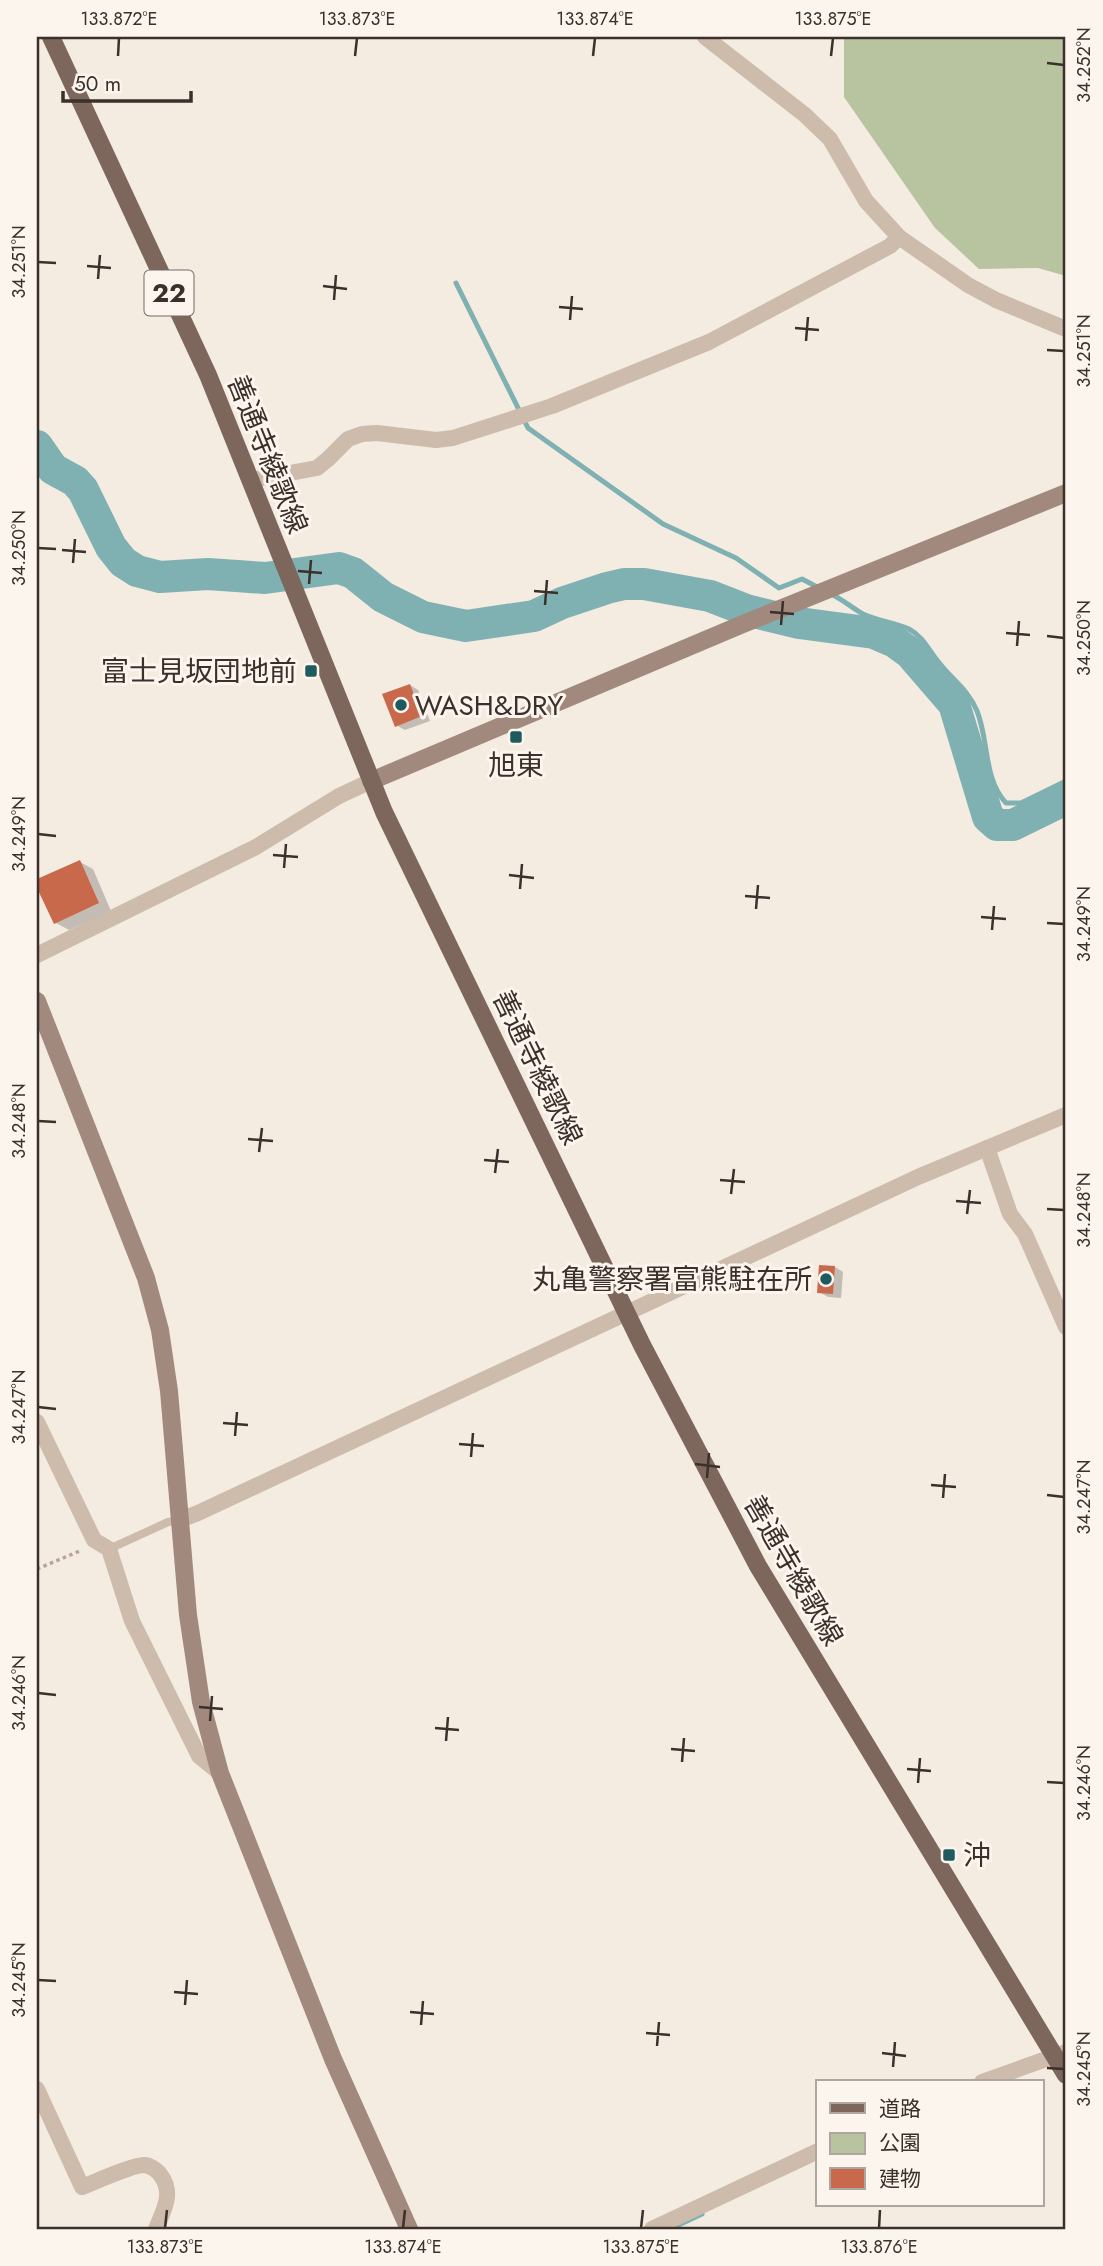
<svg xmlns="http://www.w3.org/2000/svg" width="1103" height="2266" viewBox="0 0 1103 2266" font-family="Jost,'Noto Sans JP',sans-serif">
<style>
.green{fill:#b8c4a0}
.shadow{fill:#0003}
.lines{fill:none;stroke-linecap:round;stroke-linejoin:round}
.stream{stroke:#7fb0b2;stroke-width:5}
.river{stroke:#7fb0b2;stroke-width:32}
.building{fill:#c8694b}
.path{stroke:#b9a596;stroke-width:3.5;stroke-dasharray:3.5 3.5;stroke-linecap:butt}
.lane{stroke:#cdbbac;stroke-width:8}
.street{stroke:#cdbbac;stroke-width:16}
.secondary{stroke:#a18a7d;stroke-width:18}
.primary{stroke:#7d675c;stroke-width:18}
.ticks{fill:none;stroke:#3b302b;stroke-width:2.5}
.poi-dot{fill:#1f5a5e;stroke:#fbf5ee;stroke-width:2.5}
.labels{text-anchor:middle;stroke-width:6;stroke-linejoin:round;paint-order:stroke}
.shield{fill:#fbf5ee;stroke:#756b66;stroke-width:2}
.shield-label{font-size:26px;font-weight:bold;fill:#3b302b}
.street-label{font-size:28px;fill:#3b302b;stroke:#fbf5ee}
.poi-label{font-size:28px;fill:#3b302b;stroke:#fbf5ee;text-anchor:end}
.neatline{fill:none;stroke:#3b302b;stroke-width:2.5}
.ticks-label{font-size:18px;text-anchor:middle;fill:#3b302b}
</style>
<rect width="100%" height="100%" fill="#f4ebe1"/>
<path class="green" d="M844,37H1066V276L1038,268L979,269L935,228L844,97Z"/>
<g class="shadow">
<path d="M410,685L418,690L430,721L405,730L396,725Z"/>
<path d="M80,862L93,869L111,911L69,930L56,923L37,881Z"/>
<path d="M835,1267L843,1272L841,1298L828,1297L819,1292Z"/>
</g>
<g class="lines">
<g class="stream">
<path d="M456,283L528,428L663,524L736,558L779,588L802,579L819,588"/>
<path d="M831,594C842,599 852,608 863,614C877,621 894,622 909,629C924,637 930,653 941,665C954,681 969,691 977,711C989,740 983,778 1006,803H1021L1066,781"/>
<path d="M670,2229L702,2214"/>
</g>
<path class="river" d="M37,446L53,469L75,481L83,490L111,547L123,562L137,571L160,577L208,574L265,578L339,568L353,573L383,597L423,617L466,626L534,616L562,603L607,588L624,584H644L710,596L746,610L799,623L874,633L895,642L910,653L954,704L988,817L997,825H1013L1066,799"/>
</g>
<g class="building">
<path d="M410,684L422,716L395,727L382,694Z"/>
<path d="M80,860L99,903L54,924L37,888V879Z"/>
<path d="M819,1265L835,1266L833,1294L817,1293Z"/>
</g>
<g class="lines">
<path class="path" d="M37,1569L82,1550"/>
<path class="lane" d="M109,1549L168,1522L180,1520"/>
<g class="street">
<path d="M705,37L805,115L830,139L866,201L899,237L968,285L996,300L1066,329"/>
<path d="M252,480L317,468L328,459L348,439L362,434L377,433L436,440L453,438L552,406L709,342L890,246L899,237"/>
<path d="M37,955L256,847L339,796L371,781"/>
<path d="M987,1148L1010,1214L1025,1234L1066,1327"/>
<path d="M37,1422L94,1540L109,1549L132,1621L199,1756L220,1773"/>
<path d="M180,1520L198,1513L918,1177L1066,1115"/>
<path d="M982,2082L1066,2052"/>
<path d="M37,2089L82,2187C95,2182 134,2164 145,2165C151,2166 155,2169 159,2173C175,2192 164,2209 156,2229"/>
<path d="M652,2229L818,2151"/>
</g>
<g class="secondary">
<path d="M371,781L743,624L1066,493"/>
<path d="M37,1001L146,1278L160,1330L169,1391L188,1615L201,1702L220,1773L333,2059L409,2229"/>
</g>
<path class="primary" d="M51,37L208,375L384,812L642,1345L758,1566L1066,2075"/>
</g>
<path class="ticks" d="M118,56L119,38M355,56L357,38M593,56L595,38M831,56L833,38M1047,63L1064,65M38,262L56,263M87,266L111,268M98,279L100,255M323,286L347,289M334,300L336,275M559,307L583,309M570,320L572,296M795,328L819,330M806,341L808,317M1047,350L1064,351M38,548L56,549M62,550L86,552M73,563L75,539M298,571L322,573M309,584L311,560M534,591L558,593M545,605L547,580M770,612L794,614M781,625L783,601M1006,633L1030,635M1047,636L1064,638M1017,646L1019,621M38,834L56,836M273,855L298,857M284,868L286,844M509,875L534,878M520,889L522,864M745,896L770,898M756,909L758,885M981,917L1006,919M1047,923L1064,924M992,930L994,906M38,1121L56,1122M248,1139L273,1141M259,1152L262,1128M484,1160L509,1162M495,1173L498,1149M720,1180L745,1182M731,1194L734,1169M956,1201L981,1203M1047,1209L1064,1210M967,1214L970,1190M38,1407L56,1409M223,1423L248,1425M235,1436L237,1412M459,1444L484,1446M471,1457L473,1433M695,1464L720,1467M707,1478L709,1453M931,1485L956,1487M1047,1495L1064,1497M943,1498L945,1474M38,1693L56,1695M199,1707L223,1709M210,1721L212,1696M435,1728L459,1730M446,1741L448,1717M671,1749L695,1751M682,1762L684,1738M907,1769L931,1771M1047,1782L1064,1783M918,1783L920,1758M38,1980L56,1981M174,1992L198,1994M185,2005L187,1980M410,2012L434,2014M421,2025L423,2001M646,2033L670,2035M657,2046L659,2022M882,2053L906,2056M893,2067L895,2042M1047,2068L1064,2069M165,2228L167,2210M403,2228L405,2210M641,2228L643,2210M879,2228L880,2210"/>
<g class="poi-dot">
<rect x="304" y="664" width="14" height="14" rx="3.5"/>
<circle cx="401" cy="705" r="7"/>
<rect x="509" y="730" width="14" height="14" rx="3.5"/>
<circle cx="826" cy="1279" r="7"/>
<rect x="942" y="1848" width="14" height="14" rx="3.5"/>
</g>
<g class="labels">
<rect class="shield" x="144.5" y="270.5" width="49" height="45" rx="5"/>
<g class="shield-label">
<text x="169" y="302">22</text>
</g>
<g class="street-label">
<text transform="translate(268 454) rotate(68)" y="10">善通寺綾歌線</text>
<text transform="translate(538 1067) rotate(64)" y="10">善通寺綾歌線</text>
<text transform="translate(794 1570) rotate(60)" y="10">善通寺綾歌線</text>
</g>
<g class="poi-label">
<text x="297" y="681">富士見坂団地前</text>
<text x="415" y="715" text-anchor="start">WASH&amp;DRY</text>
<text x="516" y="775" text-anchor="middle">旭東</text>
<text x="812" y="1289">丸亀警察署富熊駐在所</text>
<text x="963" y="1865" text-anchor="start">沖</text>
</g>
</g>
<rect width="1103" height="2266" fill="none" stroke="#fbf5ee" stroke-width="77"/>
<rect x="816" y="2080" width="228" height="126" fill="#fbf5ee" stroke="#aea6a0" stroke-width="2"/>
<rect x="830" y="2103" width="35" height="10" fill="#7d675c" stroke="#aea6a0" stroke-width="2"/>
<text x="879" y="2116" font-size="21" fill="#3b302b">道路</text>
<rect x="830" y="2133" width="35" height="21" fill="#b8c4a0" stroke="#aea6a0" stroke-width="2"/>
<text x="879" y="2150" font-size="21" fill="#3b302b">公園</text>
<rect x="830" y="2168" width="35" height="21" fill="#c8694b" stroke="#aea6a0" stroke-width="2"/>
<text x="879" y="2186" font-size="21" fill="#3b302b">建物</text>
<path d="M63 91v10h128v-10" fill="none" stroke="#3b302b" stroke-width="3.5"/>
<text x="74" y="91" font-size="21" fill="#3b302b" stroke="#fbf5ee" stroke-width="5" paint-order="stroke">50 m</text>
<rect x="38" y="38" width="1026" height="2190" class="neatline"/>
<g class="ticks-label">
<text x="119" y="25">133.872°E</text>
<text x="357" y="25">133.873°E</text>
<text x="595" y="25">133.874°E</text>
<text x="833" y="25">133.875°E</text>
<text transform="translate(1084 65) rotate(-90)" y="6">34.252°N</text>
<text transform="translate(19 262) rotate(-90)" y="6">34.251°N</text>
<text transform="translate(1084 351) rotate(-90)" y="6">34.251°N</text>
<text transform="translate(19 548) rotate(-90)" y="6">34.250°N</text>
<text transform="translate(1084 638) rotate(-90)" y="6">34.250°N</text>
<text transform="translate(19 834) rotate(-90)" y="6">34.249°N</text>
<text transform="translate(1084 924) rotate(-90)" y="6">34.249°N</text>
<text transform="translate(19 1121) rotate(-90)" y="6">34.248°N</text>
<text transform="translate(1084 1210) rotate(-90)" y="6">34.248°N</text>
<text transform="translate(19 1407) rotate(-90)" y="6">34.247°N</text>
<text transform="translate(1084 1497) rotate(-90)" y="6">34.247°N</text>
<text transform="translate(19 1693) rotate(-90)" y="6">34.246°N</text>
<text transform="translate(1084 1783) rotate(-90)" y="6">34.246°N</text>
<text transform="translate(19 1980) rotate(-90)" y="6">34.245°N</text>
<text transform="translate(1084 2069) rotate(-90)" y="6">34.245°N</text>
<text x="165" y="2253">133.873°E</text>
<text x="403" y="2253">133.874°E</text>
<text x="641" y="2253">133.875°E</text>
<text x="879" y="2253">133.876°E</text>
</g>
</svg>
